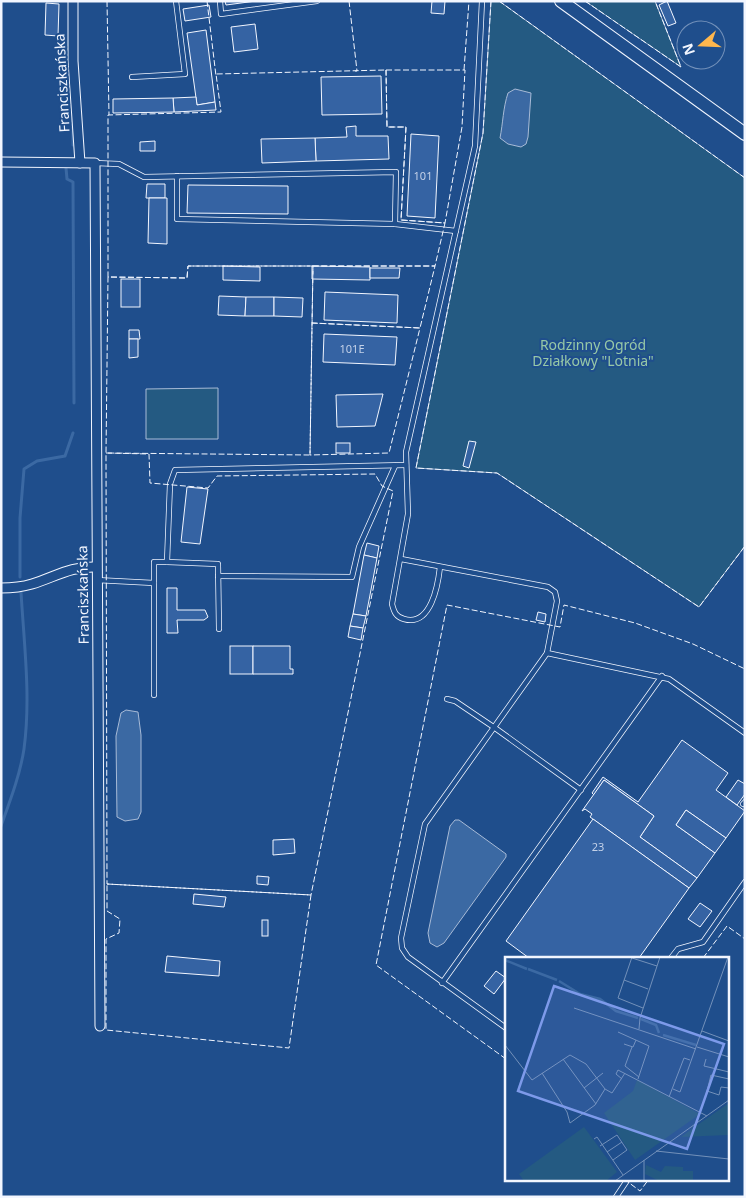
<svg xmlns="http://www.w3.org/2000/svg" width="746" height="1198" viewBox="0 0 746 1198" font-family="'Noto Sans',sans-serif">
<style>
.green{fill:#245a82;stroke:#a8bbd7}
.water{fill:#3b69a3;stroke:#a8bbd7}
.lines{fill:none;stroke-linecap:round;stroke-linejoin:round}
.stream{stroke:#3b69a3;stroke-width:3}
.building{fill:#3563a3;stroke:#f2f6ff}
.lane-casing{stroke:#f2f6ff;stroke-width:6}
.street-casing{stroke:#f2f6ff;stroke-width:11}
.secondary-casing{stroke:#f2f6ff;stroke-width:14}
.lane{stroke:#1f4e8c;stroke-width:4.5}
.street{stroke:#1f4e8c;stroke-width:9}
.secondary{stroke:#1f4e8c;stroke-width:12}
.fence{stroke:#f2f6ff;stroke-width:1;stroke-dasharray:6 2.5;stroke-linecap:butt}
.labels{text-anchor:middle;stroke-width:4;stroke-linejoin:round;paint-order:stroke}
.number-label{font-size:11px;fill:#c3d1e8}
.street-label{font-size:14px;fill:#f2f6ff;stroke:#1f4e8c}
.park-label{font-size:14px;fill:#97c8a6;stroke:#1f4e8c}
.inset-river{fill:none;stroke:#3b69a3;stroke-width:2.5}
.inset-road{fill:none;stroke:#7391ba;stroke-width:1}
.view{fill:#7d9aea;fill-opacity:0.15;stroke:#7d9aea;stroke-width:2.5}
.inset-edge{fill:none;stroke:#f2f6ff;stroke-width:2.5}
</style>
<rect width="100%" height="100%" fill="#1f4e8c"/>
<g class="green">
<path d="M491,1H499L745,178V546L699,607L497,473L416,468L483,133Z"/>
<path d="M585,1H655L681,67Z"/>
<path d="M218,388V439H146V389Z"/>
</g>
<g class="water">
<path d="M515,89L531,93L528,137L526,144L521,147L508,144L500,138C503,123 503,108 508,93Z"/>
<path d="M126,710L138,712L141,735V812L138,819L125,821L117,817L116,736L121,713Z"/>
<path d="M455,820H459L506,854V857L444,943L437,947L430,943L428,933L450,826Z"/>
</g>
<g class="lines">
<g class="stream">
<path d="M73,145V119"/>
<path d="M66,168L67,179L73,182L74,403"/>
<path d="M20,577V518L24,469L37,461L65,456L73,433"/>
<path d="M1,826C10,801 20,775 24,749C31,697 24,644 21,592"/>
</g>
</g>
<g class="building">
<path d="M225,1H256L226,5Z"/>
<path d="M432,1H445L444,14L431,13Z"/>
<path d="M667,1L676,23L668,26L659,5Z"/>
<path d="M46,3L59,4L58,36L45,35Z"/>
<path d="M209,5L211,17L185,21L183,9Z"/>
<path d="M255,24L258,49L234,52L231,27Z"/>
<path d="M206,30L215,102L197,105L187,33Z"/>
<path d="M381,76L382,114L322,115L321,77Z"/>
<path d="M196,97L197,105L215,102L216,110L174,112L173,98Z"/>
<path d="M173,98L174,112L113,113V99Z"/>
<path d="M356,126V136H388L389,159L316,161L315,138L347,137L346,127Z"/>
<path d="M411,134L439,136L435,218L407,216Z"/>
<path d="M315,138L316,161L262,163L261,139Z"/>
<path d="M155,141V151H140V142Z"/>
<path d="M147,184H165V198H146Z"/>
<path d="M188,185L288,186V214L187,213Z"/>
<path d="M149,198H167V244L148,243Z"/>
<path d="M223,266L260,267V281L223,280Z"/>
<path d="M312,266L370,267V280L312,279Z"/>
<path d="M370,268H400L399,278H370Z"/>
<rect x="121" y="279" width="19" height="28"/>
<path d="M325,292L398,295L397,323L324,320Z"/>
<path d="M219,296L246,297L245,316L218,315Z"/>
<path d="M246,297H274V316H245Z"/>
<path d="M274,297L303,298L302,317L274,316Z"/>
<path d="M129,330H139L140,339H129Z"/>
<path d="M324,334L397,337L395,365L323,362Z"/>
<path d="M129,339H138V357L129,358Z"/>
<path d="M383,394L375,426L337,427L336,395Z"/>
<path d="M469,441L476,442L469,468L463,466Z"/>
<rect x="336" y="443" width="14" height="10"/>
<path d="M187,487L208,489L200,544L181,542Z"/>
<path d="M367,543L379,546L377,558L364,555Z"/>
<path d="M364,555L377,558L366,616L353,614Z"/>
<path d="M167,588H177V610H205L208,617L204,620H177L178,633H167Z"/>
<path d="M538,612L546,614L545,622L536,620Z"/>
<path d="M353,614L366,616L363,628L350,626Z"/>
<path d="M350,626L363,628L361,640L348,637Z"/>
<rect x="230" y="646" width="23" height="28"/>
<path d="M253,646H290V669H293V674H253Z"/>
<path d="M682,740L728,773L716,790L745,811L726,838L686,810L676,825L715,853L697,878L640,837L654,816L604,780L594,795L592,793L603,777L638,802Z"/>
<path d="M604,780L654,816L640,837L697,878L689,888L590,817L592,814L585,809L582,811Z"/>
<path d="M738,780L745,784V794L737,805L726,797Z"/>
<path d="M686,810L726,838L715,853L676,825Z"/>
<path d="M593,819L689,888L639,958H529L506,941Z"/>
<path d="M294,839L295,853L273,855V840Z"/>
<path d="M257,876L269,877L268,885L257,884Z"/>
<path d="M194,894L226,897L224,907L193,904Z"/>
<path d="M700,903L712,911L700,927L688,919Z"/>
<rect x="262" y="920" width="6" height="16"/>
<path d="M167,956L220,961L219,976L165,972Z"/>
<path d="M496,971L506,978L494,994L484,986Z"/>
</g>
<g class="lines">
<g class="lane-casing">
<g id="lane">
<path d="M220,1L221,14L317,1"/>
<path d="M132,77L185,74L176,1"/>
<path d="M95,163L119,164L144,177L396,172L395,224"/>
<path d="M177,176V219L395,224L456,231"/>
<path d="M401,559L548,587L555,592L557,601L547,653L425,824L401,938L402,948L408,957L506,1028"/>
<path d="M167,562L218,564L219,629"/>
<path d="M440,567C438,585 431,627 404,619C396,617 394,612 392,604L408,514L406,452L475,146L482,1"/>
<path d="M218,576L352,577L359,547L395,466"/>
<path d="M96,580L154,583"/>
<path d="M547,653L669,679L745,733"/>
<path d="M154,695V562H167L170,484L175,470L406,465"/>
<path d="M447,699L455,701L495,728L581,790"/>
<path d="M743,804L745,802"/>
<path d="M671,958L678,949L703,942L745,882"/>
<path d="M442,983L662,676"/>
<path d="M616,1197L628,1179"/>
</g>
</g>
<g class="street-casing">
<g id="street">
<path d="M73,1V61L80,163"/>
<path d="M1,162L95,163L100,1026"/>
<path d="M1,588C12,588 22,587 32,584C55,577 71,566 96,567"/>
</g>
</g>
<g class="secondary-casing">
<path id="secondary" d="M561,1L745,134"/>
</g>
<use href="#lane" class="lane"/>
<use href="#street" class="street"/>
<use href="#secondary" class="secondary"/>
<g class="fence">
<path d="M107,1L109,115"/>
<path d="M207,1L216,76"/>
<path d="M349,1L357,71H355"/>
<path d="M491,1L483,133L416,468L497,473L699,607L745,546"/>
<path d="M499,1L745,178"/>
<path d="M585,1L681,67L655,1"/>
<path d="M386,70L387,127H406L401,220L445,223L435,266H188L187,278L108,277V115L221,112L216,74Z"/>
<path d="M386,70H465L462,127L445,223L401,220L406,127H387Z"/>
<path d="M464,70L469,1"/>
<path d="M188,266H313L310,455L106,453L108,277L187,278Z"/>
<path d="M313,266H435L420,328L312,323Z"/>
<path d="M312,323L420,328L389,453L310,455Z"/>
<path d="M106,453L149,454L150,483L208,488L217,476L375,474L382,486L393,491L311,895L107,884Z"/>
<path d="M107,884L311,895L289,1048L106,1030V939L119,933L120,919L107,911Z"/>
<path d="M703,958L727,926L745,939"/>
<path d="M506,1059L376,965L447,605L560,627L564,605L635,623L693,644L745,669"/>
<path d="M624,1179L640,1191L649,1179"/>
</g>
</g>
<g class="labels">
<g class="number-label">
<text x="423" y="180">101</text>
<text x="352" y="353">101E</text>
<text x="598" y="851">23</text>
</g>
<g class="street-label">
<text transform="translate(62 83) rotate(-93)" y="5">Franciszkańska</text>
<text transform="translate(83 595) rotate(-91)" y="5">Franciszkańska</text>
</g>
<g class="park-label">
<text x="593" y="350">Rodzinny Ogród<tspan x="593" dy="16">Działkowy "Lotnia"</tspan></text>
</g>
</g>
<g transform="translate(505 957)">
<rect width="224" height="224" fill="#1f4e8c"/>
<path d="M132,123L195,157L130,203L99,156L128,134ZM224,146V178L176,180L191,169ZM79,170L112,215L101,224H19L14,217ZM141,208L156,215L160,209L178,210V214H188V224H154L140,217Z" fill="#245a82"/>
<path class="inset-river" d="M0,3L22,12M23,12L52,23M54,24L75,37L95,42L111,54L133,61M136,62L151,68L154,76M158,78L191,88"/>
<path class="inset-road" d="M127,0L113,41L138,51M127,1L152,9M119,23L143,32M69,51L191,92M134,72L135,61L155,0M197,74L224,84M113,75L144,89L133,122M119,87L128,90L131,83M0,88L27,123L65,98L81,107L100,132L107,136L120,116M127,90L120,109L134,120M192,90L224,100M58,102L91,147M201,102L199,109L224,115M37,116L62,155L65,166L90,148L100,132M117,122L111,117L113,113L202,159M224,122L206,118L202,134L214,138L216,130L224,131M79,131L98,116M168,132L175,135L223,0M164,140L179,101L185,103M89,182L92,180L118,218M95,189L112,178L122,193L108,203M151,194L224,202M102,195L117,185M110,224L224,143M139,224V203"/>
<path class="view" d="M49,29L219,87L182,192L13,134Z"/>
<rect width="224" height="224" class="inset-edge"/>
</g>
<rect width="746" height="1198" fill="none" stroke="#f2f6ff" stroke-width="5"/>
<g transform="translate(701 45) rotate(251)"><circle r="24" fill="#1f4e8c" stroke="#7391ba"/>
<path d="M0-4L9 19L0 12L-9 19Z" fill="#ffb74d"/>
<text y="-8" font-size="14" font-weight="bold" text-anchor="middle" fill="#f2f6ff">N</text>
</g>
</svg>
